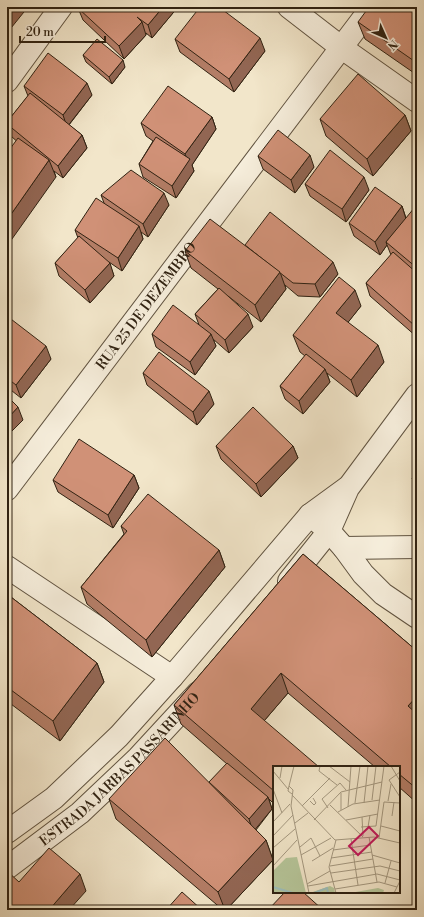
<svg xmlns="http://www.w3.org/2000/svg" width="424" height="917" viewBox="0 0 424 917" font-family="'Libre Bodoni',serif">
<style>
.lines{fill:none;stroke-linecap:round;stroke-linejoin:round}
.minor-casing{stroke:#605340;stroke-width:24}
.tertiary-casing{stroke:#605340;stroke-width:24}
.minor{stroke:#f7efdd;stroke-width:22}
.tertiary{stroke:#f7efdd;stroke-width:22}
.wall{fill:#b37d66;stroke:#302212}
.shaded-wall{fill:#926653;stroke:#302212}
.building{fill:#d09177;stroke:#302212}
.labels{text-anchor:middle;stroke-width:3;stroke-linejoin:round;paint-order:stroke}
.street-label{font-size:14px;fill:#302212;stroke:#f7efdd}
.inset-river{fill:none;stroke:#9cbebc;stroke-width:2}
.inset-road{fill:none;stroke:#a49880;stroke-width:1}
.view{fill:#c2185b;fill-opacity:0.15;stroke:#c2185b;stroke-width:2}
.inset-edge{fill:none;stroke:#302212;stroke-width:2}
</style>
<rect width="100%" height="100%" fill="#f2e6ca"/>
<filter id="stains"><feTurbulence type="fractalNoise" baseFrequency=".005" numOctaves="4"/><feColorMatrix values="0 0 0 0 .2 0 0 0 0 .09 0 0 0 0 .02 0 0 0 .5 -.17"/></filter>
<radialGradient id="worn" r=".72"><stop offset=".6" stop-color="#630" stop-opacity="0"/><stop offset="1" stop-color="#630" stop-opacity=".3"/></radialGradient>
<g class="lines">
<g class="minor-casing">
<g id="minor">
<path d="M289,7L342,48L417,101"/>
<path d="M7,81L61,7"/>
<path id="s1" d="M7,489L372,7"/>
<path d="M310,515L329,531L344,548L417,547"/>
<path d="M344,548L363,574L383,594L417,617"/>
<path d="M7,567L172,677"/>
</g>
</g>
<g class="tertiary-casing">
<g id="tertiary">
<path d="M289,581L329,531L348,488L417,395"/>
<path d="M7,832L54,798L119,736L172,677L310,515L347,488"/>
<path id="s2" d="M7,868L80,813L138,758L198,693"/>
</g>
</g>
<use href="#minor" class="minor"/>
<use href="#tertiary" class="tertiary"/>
</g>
<g class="wall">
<path d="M178,7L152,38L146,33V35L124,59L83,20L78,8Z"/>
<path d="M417,7V75L365,39L358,22Z"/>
<path d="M175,39L265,51L234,92L180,52Z"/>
<path d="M83,55L125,67L112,84L86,62Z"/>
<path d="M24,86L92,95L69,125L82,135L87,148L63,178L54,171L56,177L11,136L7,127V122L28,96Z"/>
<path d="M405,115L411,131L373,176L326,136L320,119Z"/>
<path d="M212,117L216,129L192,165L194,171L176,198L143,177L139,164L153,141L146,136L141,123Z"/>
<path d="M258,156L314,167L295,193L263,169Z"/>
<path d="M305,184L369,190L346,222L310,196Z"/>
<path d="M101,195L169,205L148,237L141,232L143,239L122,271L109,262L114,276L90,303L59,276L55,263L78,238L75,230L104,203Z"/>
<path d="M402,206L406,218L417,209V337L370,296L366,283L391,255L387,245L380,255L354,236L349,223Z"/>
<path d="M245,245L338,274L320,297L298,296L285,285L286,289L261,322L228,296L253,327L229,353L213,339L216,346L195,375L156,347L152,334L199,325L195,314L218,289L191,268L185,251L245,246Z"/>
<path d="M361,306L348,322L384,362L357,397L327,373L330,382L303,414L285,399L280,386L305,356L300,352L293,335Z"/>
<path d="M7,316L51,359L21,398L7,387Z"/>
<path d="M143,373L214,404L197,425L147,385Z"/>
<path d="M216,446H293L298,458L261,497L221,459Z"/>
<path d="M417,473V491L412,478Z"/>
<path d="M134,475L139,488L113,528L58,492L53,480Z"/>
<path d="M121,526L219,550L225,567L152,657L87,604L81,587L124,534Z"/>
<path d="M303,554L417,651V803L399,787V767H375L288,693L264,721L274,767V804L269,799L272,809L256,830L266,840L273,860L226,910H223L116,819L109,799L209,783L227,764L181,724L174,705Z"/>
<path d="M7,594L97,663L104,682L60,741L7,701Z"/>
</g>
<g class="shaded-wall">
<path d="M13,7H28L7,33V14Z"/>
<path d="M163,7H178L152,38L148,25Z"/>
<path d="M142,22L146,35L124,59L119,46Z"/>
<path d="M260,38L265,51L234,92L229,79Z"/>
<path d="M123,60L125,67L112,84L109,77Z"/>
<path d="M87,83L92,95L67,127L63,115Z"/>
<path d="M405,115L411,131L373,176L367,159Z"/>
<path d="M212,117L216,129L192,165L194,171L176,198L172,186L188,161L185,154Z"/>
<path d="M82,135L87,148L63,178L58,166Z"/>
<path d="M310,155L314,167L295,193L291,180Z"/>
<path d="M49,160L56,177L7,246V220Z"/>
<path d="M364,177L369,190L346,222L342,209Z"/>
<path d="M164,193L169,205L148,237L143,224Z"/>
<path d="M402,206L406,219L386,242L387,245L380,255L375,242Z"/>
<path d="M139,226L143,239L122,271L118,258Z"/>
<path d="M333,262L338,274L320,297L315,284Z"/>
<path d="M110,263L114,276L90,303L85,290Z"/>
<path d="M280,272L286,289L261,322L255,305Z"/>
<path d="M355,290L361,306L342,330L336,313Z"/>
<path d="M248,314L253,327L229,353L225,340Z"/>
<path d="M417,322V334L414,325Z"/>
<path d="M211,334L216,346L195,375L190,362Z"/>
<path d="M378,345L384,362L357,397L351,380Z"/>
<path d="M46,346L51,359L21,398L16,385Z"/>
<path d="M325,369L330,382L303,414L299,401Z"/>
<path d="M209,391L214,404L197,425L193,412Z"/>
<path d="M18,407L23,420L7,436V419Z"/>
<path d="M293,446L298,458L261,497L256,484Z"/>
<path d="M134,475L139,488L113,528L108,515Z"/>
<path d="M219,550L225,567L152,657L146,640Z"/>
<path d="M97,663L104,682L60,741L53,721Z"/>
<path d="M281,673L288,693L258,728L251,709Z"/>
<path d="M417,696V724L408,706Z"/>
<path d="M268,797L272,809L253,832L249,819Z"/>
<path d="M266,840L273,860L226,910H225L218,892Z"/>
<path d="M80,874L86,891L69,910H49Z"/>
</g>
<g class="building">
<path d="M7,7H13L7,14Z"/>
<path d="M79,7H163L148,25L137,17L142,22L119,46L78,8Z"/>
<path d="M200,7H219L260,38L229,79L175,39Z"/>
<path d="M369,7H417V63L358,22Z"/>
<path d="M97,39L123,60L109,77L83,55Z"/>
<path d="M48,53L87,83L63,115L24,86Z"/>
<path d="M358,74L405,115L367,159L320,119Z"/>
<path d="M168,86L212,117L185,154L141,123Z"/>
<path d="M30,93L82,135L58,166L7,124V122Z"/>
<path d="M278,130L310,155L291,180L258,156Z"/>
<path d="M156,137L190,159L172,186L139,164Z"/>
<path d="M18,138L49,160L7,220V153Z"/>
<path d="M330,150L364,177L342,209L305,184Z"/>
<path d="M131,170L164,193L143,224L101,195Z"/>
<path d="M375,187L402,206L375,242L349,223Z"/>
<path d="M96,198L139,226L118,258L75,230Z"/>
<path d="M415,207L417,209V268L386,242Z"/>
<path d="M270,212L333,262L315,284L293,283L245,245Z"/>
<path d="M210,219L280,272L255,305L185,251Z"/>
<path d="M79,236L110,263L85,290L55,263Z"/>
<path d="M393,252L417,273V322L414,325L366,283Z"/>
<path d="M339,277L355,290L336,313L378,345L351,380L293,335Z"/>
<path d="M219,288L248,314L225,340L195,314Z"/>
<path d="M173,305L211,334L190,362L152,334Z"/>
<path d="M7,316L46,346L16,385L7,378Z"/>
<path d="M159,352L209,391L193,412L143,373Z"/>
<path d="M306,354L325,369L299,401L280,386Z"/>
<path d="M7,396L18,407L7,419Z"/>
<path d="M253,407L293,446L256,484L216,446Z"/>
<path d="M79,439L134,475L108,515L53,480Z"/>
<path d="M417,473V482L412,478Z"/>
<path d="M148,494L219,550L146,640L81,587L127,531L121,526Z"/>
<path d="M303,554L417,651V696L408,706L417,714V789L399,774V767H391L281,673L251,709L319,767H274V791L174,705Z"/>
<path d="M7,594L97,663L53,721L7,687Z"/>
<path d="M165,738L266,840L218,892L109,799Z"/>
<path d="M227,763L268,797L249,819L209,782Z"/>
<path d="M49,848L80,874L49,910H7V871L19,882Z"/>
<path d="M182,892L202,910H166Z"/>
<path d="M285,892H303L323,910H268Z"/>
</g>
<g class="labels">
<g class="street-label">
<text dy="5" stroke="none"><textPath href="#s1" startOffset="230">RUA 25 DE DEZEMBRO</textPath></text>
<text dy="5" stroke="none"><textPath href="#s2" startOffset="150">ESTRADA JARBAS PASSARINHO</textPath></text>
</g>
</g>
<g transform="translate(273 766)">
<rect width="127" height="127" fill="#f2e6ca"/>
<path d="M24,91L33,127H0V105L13,92ZM57,120L61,122L62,127H37ZM105,122L111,124L110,127H77Z" fill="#b6c69a"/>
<path class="inset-river" d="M0,121L20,127M41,127L54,122L55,127"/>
<path class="inset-road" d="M47,0L46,5L64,19M56,0L77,16M118,0L127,15M0,5L15,23M127,6L116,14L127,31M7,12L9,0M16,20L21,0M0,23L9,47M68,27V44M19,28L15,25L16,20L20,24L18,40L36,127M19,29L62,74L101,71L127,77M99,34L103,0M37,35L41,39L43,37L40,32M115,35L118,18M82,37L87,0M91,37L95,0M57,39L90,71M29,40L57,12M75,41L78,0M55,42L49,33L67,17L73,24M65,46L80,38L107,34M119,50L121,36M89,51L90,70M41,54L68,26L109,16M73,54L105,48M0,56L17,38M22,57L35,47M108,60L127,65M88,61L103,60L111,0M95,61L97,49M0,70L20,49M96,71L104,116M106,72L111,36L127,37M78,73L85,119M27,81L38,72L47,90M0,82L22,63M60,84L98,79M28,89L58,72M99,89L127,97M58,92L99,86M39,95L60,82M0,100L24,74M57,100L100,93M58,107L107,100L127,105M112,117L118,95M34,118L57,105M35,120L104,108L127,114M62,123L106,116L124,121M63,127L56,101L63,74M121,127L127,115"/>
<path class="view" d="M96,61L105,70L85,89L76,80Z"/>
<rect width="127" height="127" class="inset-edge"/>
</g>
<rect width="424" height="917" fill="none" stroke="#f2e6ca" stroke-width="24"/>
<rect x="8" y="8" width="408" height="901" fill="none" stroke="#302212" stroke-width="2"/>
<rect x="12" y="12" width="400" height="893" fill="none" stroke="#302212"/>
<g transform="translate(386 38) rotate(135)" stroke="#f7efdd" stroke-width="3" paint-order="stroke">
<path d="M0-3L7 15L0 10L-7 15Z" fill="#302212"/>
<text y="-6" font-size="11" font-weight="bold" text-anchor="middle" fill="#302212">N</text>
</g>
<path d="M20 36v6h85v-6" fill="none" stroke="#302212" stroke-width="2"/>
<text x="26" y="36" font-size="12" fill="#302212" stroke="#f7efdd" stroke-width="3" paint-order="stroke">20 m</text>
<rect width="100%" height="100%" filter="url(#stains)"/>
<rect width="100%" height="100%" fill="url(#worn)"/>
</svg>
